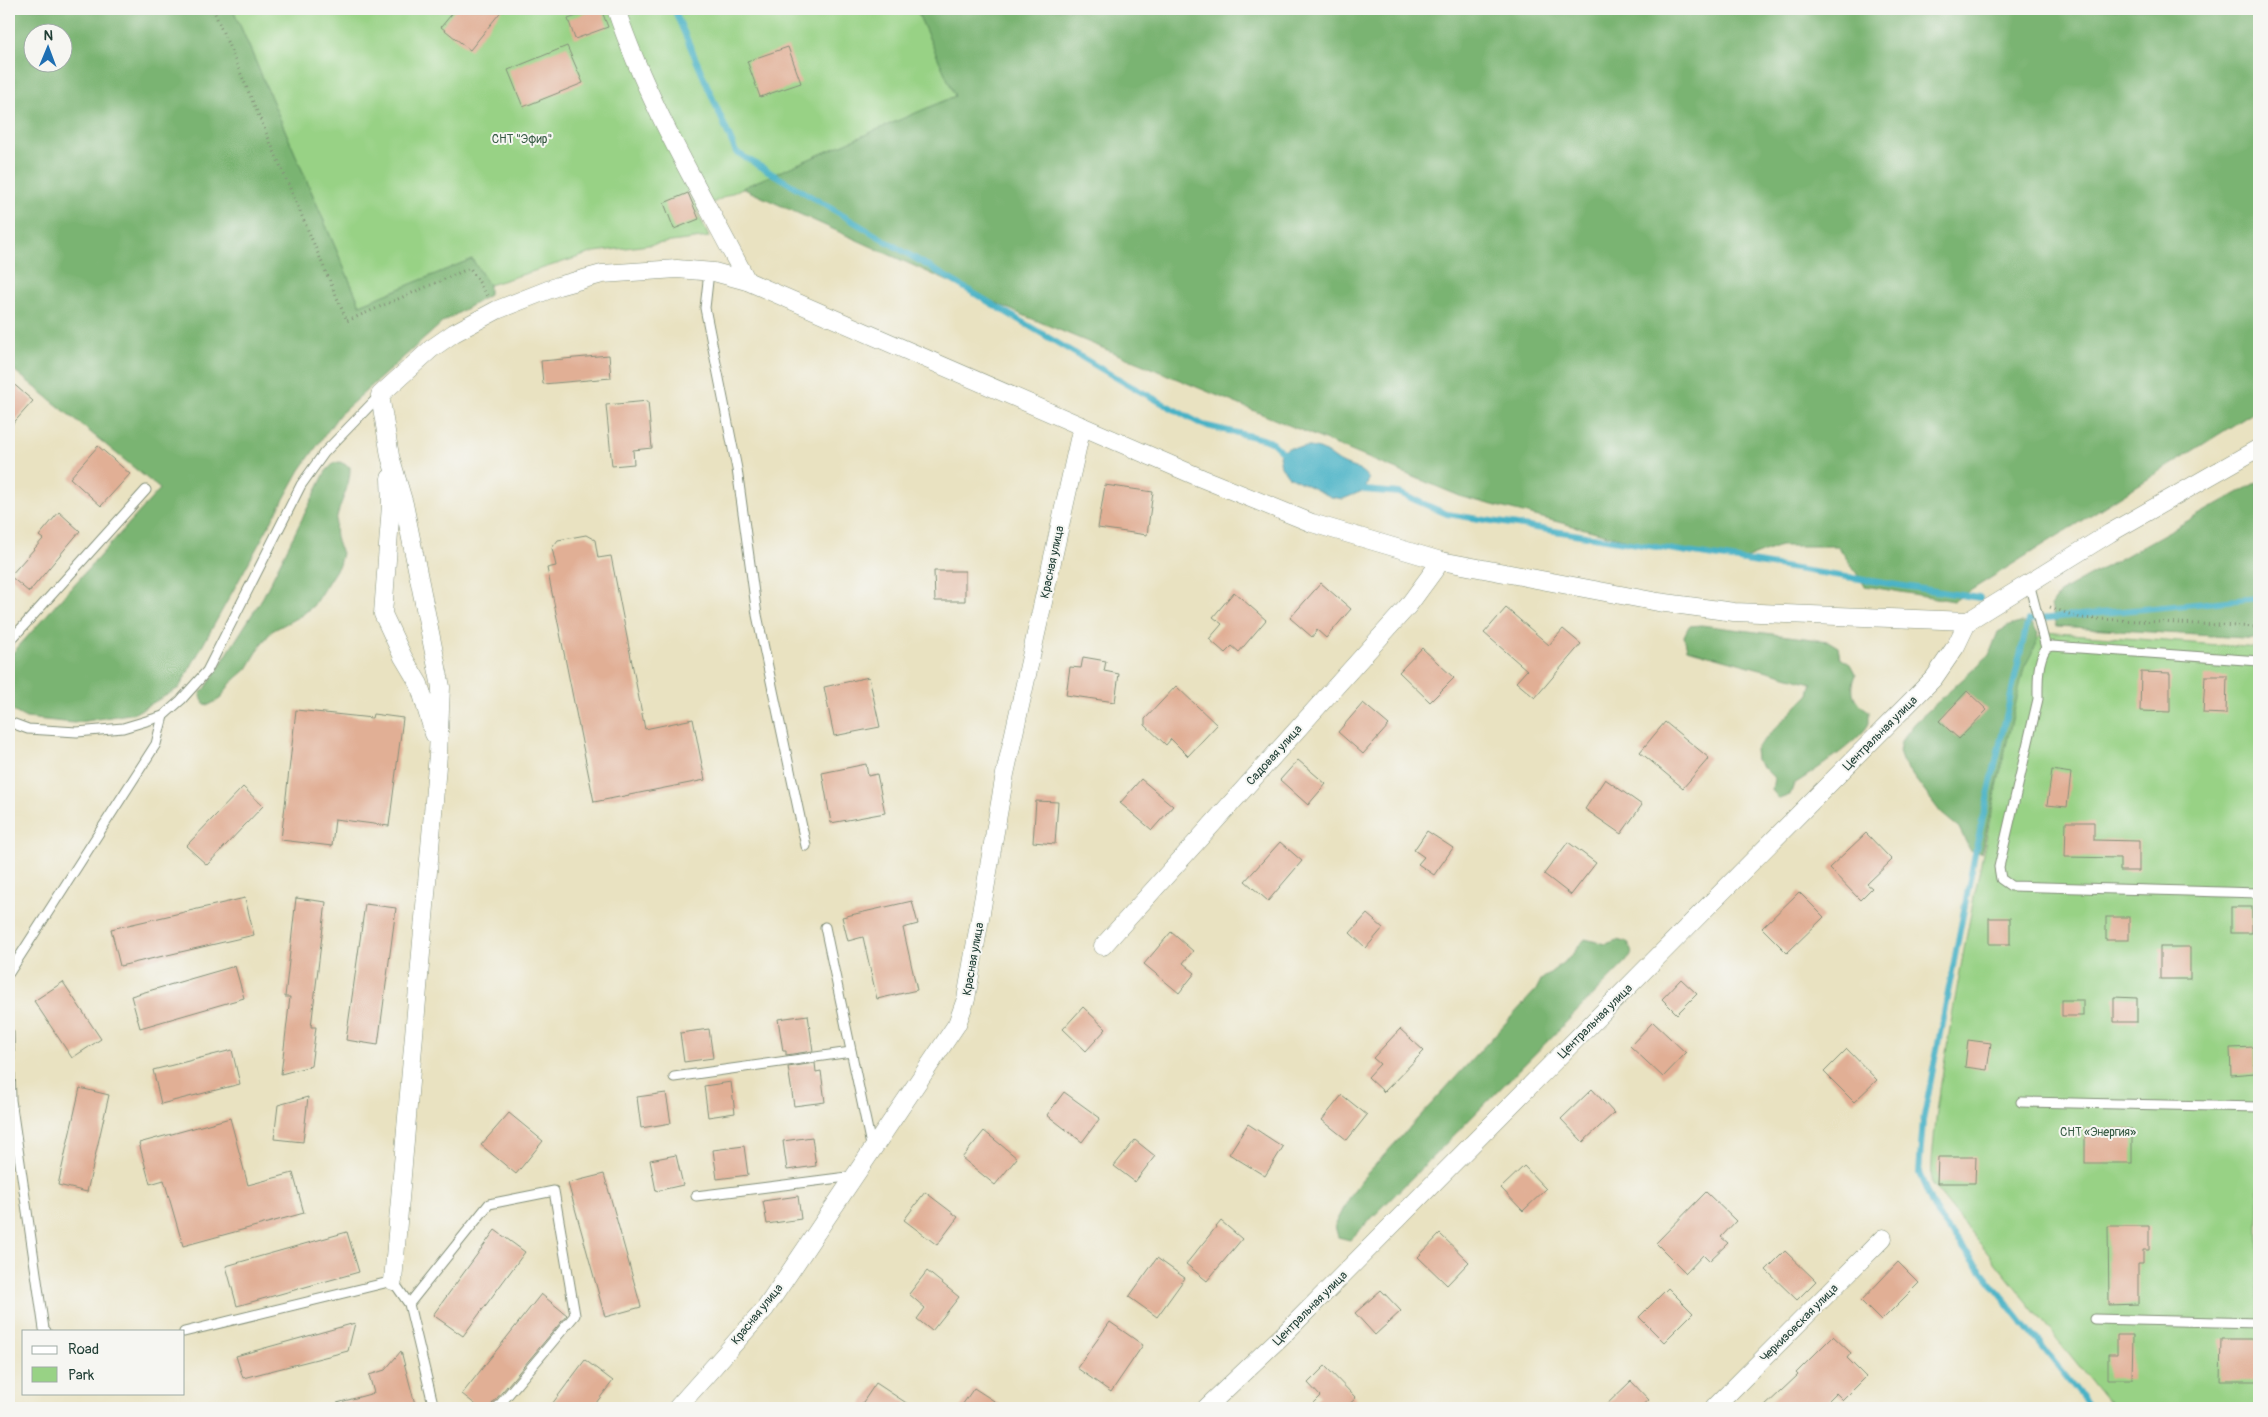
<svg xmlns="http://www.w3.org/2000/svg" width="2268" height="1417" viewBox="0 0 2268 1417" font-family="Pangolin,sans-serif">
<style>
.green{fill:#98d285;stroke:#5c885c}
.forest{fill:#7ab472;stroke:#4c7853;fill-rule:evenodd}
.water{fill:#48b2c6;stroke:#34787d}
.lines{fill:none;stroke-linecap:round;stroke-linejoin:round}
.stream{stroke:#48b2c6;stroke-width:6}
.building{fill:#e1af95}
.lane-casing{stroke:#84907a;stroke-width:11}
.street-casing{stroke:#84907a;stroke-width:19}
.path{stroke:#84907a;stroke-width:3;stroke-dasharray:1 4;stroke-linecap:butt}
.lane{stroke:#fff;stroke-width:9}
.street{stroke:#fff;stroke-width:18}
.labels{text-anchor:middle;stroke-width:4;stroke-linejoin:round;paint-order:stroke}
.park-label{font-size:12px;fill:#375b44;stroke:#f6f6f2}
.street-label{font-size:12px;fill:#1f3d34;stroke:#f6f6f2}
</style>
<rect width="100%" height="100%" fill="#f6f6f2"/>
<filter id="ink" filterUnits="userSpaceOnUse"><feTurbulence type="fractalNoise" baseFrequency=".02" numOctaves="2"/><feDisplacementMap in="SourceGraphic" scale="10" xChannelSelector="R" yChannelSelector="G"/><feConvolveMatrix kernelMatrix="1 2 1 2 8 2 1 2 1" color-interpolation-filters="sRGB"/></filter>
<filter id="wash" filterUnits="userSpaceOnUse"><feTurbulence type="fractalNoise" baseFrequency=".0096" numOctaves="4" result="noise"/><feDisplacementMap in="SourceGraphic" scale="20" xChannelSelector="R" yChannelSelector="G"/><feGaussianBlur stdDeviation="1.12" result="paint"/><feColorMatrix in="noise" values="0 0 0 0 0 0 0 0 0 0 0 0 0 0 0 0 0 1.4 0 .05"/><feComposite in="paint" operator="in"/></filter>
<g filter="url(#wash)">
<rect width="100%" height="100%" fill="#e9e2c1"/>
<g class="green">
<path d="M233,9H916L956,96L742,188L697,211L709,237L595,252L489,285L472,259L360,305Z"/>
<path d="M2043,632L2259,648V1408H2113L1931,1183C1933,1117 1946,1053 1957,988C1977,875 2002,763 2027,651Z"/>
</g>
<g class="forest">
<path d="M9,9H233L360,305L472,259L489,285V295L443,322L339,415L300,470L179,688L135,713L74,723L26,718L9,709V657L160,489L9,366ZM62,32V62H32V32Z"/>
<path d="M916,9H2259V409L1954,601L1865,586L1838,546H1780L1743,560L1669,551L1462,497L1018,313L742,188L955,96Z"/>
<path d="M340,462L350,467C351,498 323,519 342,553L339,565L313,606L302,615L272,631L263,642L247,669L230,684L220,699L209,705L204,704L200,693L205,689L263,597L326,471L334,463Z"/>
<path d="M2259,481V639L2057,626L2051,606L2062,591Z"/>
<path d="M2020,623L2032,624L2038,633L2036,645L2024,668L1981,853L1970,850L1959,828L1941,813L1903,763L1899,752L1901,741L1915,723L1989,655L1998,632L2009,626Z"/>
<path d="M1701,625L1828,641L1838,647L1840,658L1850,664L1856,675C1849,692 1853,701 1869,711C1869,715 1869,720 1869,723C1863,739 1809,775 1794,784L1790,795L1779,799L1772,790L1774,778L1756,760L1755,749L1809,694L1812,683L1687,649L1684,636L1689,626Z"/>
<path d="M1585,939L1606,944L1617,940L1628,943L1632,953L1626,962L1350,1240L1338,1237L1335,1226C1344,1208 1351,1192 1364,1177L1536,990L1541,980L1569,958Z"/>
</g>
<path class="water" d="M1310,447C1327,449 1329,456 1342,463C1354,469 1360,467 1369,479L1365,490L1343,499L1331,497L1288,476L1281,466L1279,455L1288,448Z"/>
<g class="lines">
<g class="stream">
<path d="M674,9L736,152L1125,383L1203,425L1263,439L1273,443L1282,452L1290,456"/>
<path d="M1358,487L1365,490L1399,493L1447,514L1980,598"/>
<path d="M2091,1408L1937,1215L1919,1173L1923,1121L1976,848L2028,620L2259,598"/>
</g>
</g>
<g id="blocks">
<g class="building">
<path d="M456,9H503L470,50L441,27Z"/>
<path d="M598,9H601L608,27L575,39L568,19Z"/>
<path d="M567,46L583,83L523,107L508,70Z"/>
<path d="M788,47L801,83L760,97L747,61Z"/>
<path d="M688,193L699,219L674,229L664,203Z"/>
<path d="M609,355L611,378L543,384L541,361Z"/>
<path d="M9,380L33,401L9,428Z"/>
<path d="M648,401L652,448L633,450L634,464L612,466L606,405Z"/>
<path d="M98,446L130,474L101,506L70,478Z"/>
<path d="M1105,485L1153,492L1147,535L1098,528Z"/>
<path d="M59,512L80,531L29,592L10,576L43,539L39,536Z"/>
<path d="M586,535L595,540L598,558L611,556L645,729L693,719L705,780L594,802L547,568L556,566L552,548L558,540Z"/>
<path d="M934,571H965V601H935Z"/>
<path d="M1321,583L1351,609L1326,638L1317,630L1312,637L1290,618Z"/>
<path d="M1234,592L1266,620L1239,652L1232,646L1225,653L1209,639L1222,624L1213,617Z"/>
<path d="M1506,608L1549,645L1563,629L1581,644L1535,698L1516,682L1527,670L1484,633Z"/>
<path d="M1422,648L1454,678L1430,702L1399,672Z"/>
<path d="M1083,657L1106,661L1104,671L1119,674L1115,702L1066,695L1070,667L1081,668Z"/>
<path d="M2141,672L2170,673V712L2140,711Z"/>
<path d="M2205,676H2227L2226,714L2203,713Z"/>
<path d="M869,677L880,727L834,736L824,687Z"/>
<path d="M1176,686L1217,725L1188,756L1171,739L1166,745L1145,725V719Z"/>
<path d="M1967,691L1987,710L1959,739L1939,721Z"/>
<path d="M1363,703L1389,725L1363,754L1338,732Z"/>
<path d="M296,710L372,718L373,714L403,718L389,826L335,819L332,846L281,840Z"/>
<path d="M1665,722L1709,758L1683,788L1640,752Z"/>
<path d="M1298,760L1326,784L1308,805L1280,780Z"/>
<path d="M866,764L868,776L877,774L885,813L831,823L822,773Z"/>
<path d="M2052,770L2071,773L2067,807L2047,805Z"/>
<path d="M1141,779L1173,806L1152,830L1120,803Z"/>
<path d="M1605,779L1642,805L1621,834L1585,809Z"/>
<path d="M243,787L263,806L207,865L186,846Z"/>
<path d="M1036,801L1058,802L1055,844L1033,842Z"/>
<path d="M2066,822H2094V840L2139,841V871H2120V858L2065,857Z"/>
<path d="M1427,831L1453,848L1434,875L1418,864L1424,857L1414,850Z"/>
<path d="M1866,833L1892,860L1867,884L1872,888L1860,900L1829,868Z"/>
<path d="M1280,842L1302,861L1268,901L1245,881Z"/>
<path d="M1568,842L1596,863L1571,895L1544,874Z"/>
<path d="M1799,892L1824,917L1787,953L1762,928Z"/>
<path d="M245,898L254,935L120,966L111,929Z"/>
<path d="M296,898L326,902L311,1027H316L311,1066L281,1074L290,997H285Z"/>
<path d="M912,901L918,924L903,928L917,990L877,999L863,937L848,941L842,917Z"/>
<path d="M365,904L396,908L378,1045L346,1040Z"/>
<rect x="2231" y="907" width="21" height="26"/>
<path d="M1367,914L1383,928L1366,948L1350,933Z"/>
<rect x="2106" y="917" width="23" height="23"/>
<rect x="1989" y="918" width="21" height="26"/>
<path d="M1171,932L1193,951L1183,963L1195,973L1179,993L1144,964Z"/>
<rect x="2160" y="947" width="30" height="32"/>
<path d="M235,966L244,998L140,1028L131,996Z"/>
<path d="M1681,979L1697,994L1677,1014L1662,999Z"/>
<path d="M63,982L101,1039L72,1058L34,1001Z"/>
<path d="M2114,997L2137,998V1022H2114Z"/>
<rect x="2062" y="1000" width="21" height="16"/>
<path d="M1083,1007L1106,1029L1086,1051L1063,1029Z"/>
<path d="M808,1015L813,1051L786,1055V1051H783L778,1019Z"/>
<path d="M1653,1022L1686,1053L1663,1077L1630,1046Z"/>
<path d="M709,1029L713,1058L684,1062L680,1033Z"/>
<path d="M1400,1029L1424,1051L1384,1092L1368,1077L1380,1064L1373,1058Z"/>
<path d="M1968,1040L1991,1043L1987,1070L1965,1067Z"/>
<path d="M2254,1047L2255,1073L2231,1075L2230,1048Z"/>
<path d="M1847,1049L1877,1080L1854,1102L1824,1072Z"/>
<path d="M232,1050L240,1084L161,1104L153,1070Z"/>
<path d="M815,1063L816,1072L821,1071L825,1102L794,1106L788,1067Z"/>
<path d="M731,1082L735,1113L708,1117L704,1086Z"/>
<path d="M80,1088L109,1095L87,1192L58,1185Z"/>
<path d="M1592,1089L1614,1113L1583,1142L1561,1119Z"/>
<path d="M1064,1092L1100,1118L1082,1142L1047,1115Z"/>
<path d="M666,1093L671,1123L641,1128L637,1097Z"/>
<path d="M1342,1095L1367,1115L1347,1140L1322,1120Z"/>
<path d="M308,1097L303,1142L274,1139L278,1105Z"/>
<path d="M509,1113L543,1141L516,1174L481,1145Z"/>
<path d="M230,1118L248,1185L293,1173L304,1213L183,1246L164,1180L150,1184L139,1143Z"/>
<path d="M1248,1124L1283,1147L1265,1176L1229,1154Z"/>
<rect x="2085" y="1129" width="47" height="34"/>
<path d="M984,1131L1017,1158L995,1185L962,1158Z"/>
<path d="M812,1137L816,1166L787,1170L783,1141Z"/>
<path d="M1135,1140L1155,1156L1135,1182L1114,1166Z"/>
<path d="M744,1146L748,1175L717,1179L713,1150Z"/>
<path d="M676,1155L683,1185L656,1191L650,1160Z"/>
<path d="M1938,1157H1976L1975,1183H1937Z"/>
<path d="M1524,1166L1546,1189L1523,1211L1501,1188Z"/>
<path d="M604,1174L641,1307L605,1317L568,1183Z"/>
<path d="M925,1192L958,1217L937,1245L904,1220Z"/>
<path d="M1706,1192L1736,1221L1721,1237L1728,1243L1709,1261L1703,1255L1686,1273L1656,1243Z"/>
<path d="M798,1196L801,1219L767,1224L763,1201Z"/>
<path d="M1221,1221L1242,1239L1207,1281L1186,1264Z"/>
<path d="M2108,1226H2149V1250H2143V1263H2138V1304L2109,1305Z"/>
<path d="M495,1230L525,1252L463,1336L433,1315Z"/>
<path d="M347,1232L359,1272L237,1306L226,1266Z"/>
<path d="M1440,1234L1469,1262L1447,1285L1418,1257Z"/>
<path d="M1785,1251L1816,1281L1797,1300L1766,1270Z"/>
<path d="M1157,1258L1185,1278L1157,1317L1129,1297Z"/>
<path d="M1898,1262L1919,1283L1881,1321L1861,1301Z"/>
<path d="M927,1271L959,1297L932,1331L917,1319L925,1308L909,1294Z"/>
<path d="M1668,1288L1693,1313L1664,1342L1639,1317Z"/>
<path d="M1381,1290L1401,1311L1375,1335L1355,1313Z"/>
<path d="M541,1294L567,1315L492,1404L491,1408H480L462,1394Z"/>
<path d="M1110,1322L1143,1345L1111,1392L1077,1368Z"/>
<path d="M355,1323L348,1351L243,1378L236,1356Z"/>
<path d="M2117,1335H2133L2132,1379H2108V1354H2117Z"/>
<path d="M1833,1336L1851,1353L1847,1358L1866,1377L1843,1400L1836,1393L1821,1408H1763L1798,1375L1796,1373Z"/>
<path d="M2221,1339H2259V1381H2220Z"/>
<path d="M401,1351L416,1408H338L337,1403L374,1393L369,1375L385,1370Z"/>
<path d="M585,1360L613,1381L592,1408H549Z"/>
<path d="M1325,1366L1356,1398L1345,1408H1308L1320,1396L1308,1383Z"/>
<path d="M1631,1381L1649,1400L1640,1408H1603Z"/>
<path d="M876,1383L914,1408H859Z"/>
<path d="M974,1388L1005,1408H960Z"/>
</g>
</g>
</g>
<g filter="url(#ink)">
<use href="#blocks" fill-opacity="0" stroke="#84907a" stroke-width="1"/>
<g class="lines">
<g class="lane-casing">
<g id="lane">
<path d="M709,272L705,308L737,469L757,615L806,846"/>
<path d="M2029,583L2046,648"/>
<path d="M9,642L146,490"/>
<path d="M2259,661L2052,646L2046,648C2037,662 2038,682 2038,699L1999,867L2001,879L2011,886L2259,893"/>
<path d="M9,722L28,729L77,732L123,728L163,716L181,700L207,671L301,485L324,453L380,395"/>
<path d="M825,927L872,1150"/>
<path d="M9,973L156,744L163,716"/>
<path d="M9,1033L11,1100L44,1329L46,1331"/>
<path d="M674,1077L851,1052"/>
<path d="M2021,1102L2259,1107"/>
<path d="M696,1196L855,1176"/>
<path d="M409,1304L489,1204L554,1191L575,1315L497,1408"/>
<path d="M2094,1319L2259,1323"/>
<path d="M184,1332L393,1281L409,1304L434,1408"/>
</g>
</g>
<g class="street-casing">
<g id="street">
<path d="M616,9C648,105 701,192 747,281"/>
<path d="M390,478L391,505L383,614L403,657L419,684L434,734"/>
<path d="M1103,946L1408,606L1441,561"/>
<path d="M393,1281L438,754L441,687L404,504L390,456L380,395L431,349L454,333L497,310L558,286L602,274L677,269L714,272L747,281L1201,478L1312,523L1441,561L1658,602L1734,612L1968,621L2110,533L2259,448"/>
<path d="M677,1408L765,1309L957,1024L966,999L1005,774L1082,426"/>
<path d="M1206,1408L1285,1333L1934,678L1956,646L1968,621"/>
<path d="M1714,1408L1883,1238"/>
</g>
</g>
<g class="path">
<path d="M213,9L347,321L470,268L488,296"/>
<path d="M2050,607L2080,618L2259,627"/>
</g>
<use href="#lane" class="lane"/>
<use href="#street" class="street"/>
</g>
</g>
<g class="labels">
<g class="park-label">
<text x="522" y="143">СНТ "Эфир"</text>
<text x="2098" y="1136">СНТ «Энергия»</text>
</g>
<g class="street-label">
<text transform="translate(1052 562) rotate(-78)" y="4">Красная улица</text>
<text transform="translate(1880 733) rotate(-45)" y="4">Центральная улица</text>
<text transform="translate(1274 755) rotate(-48)" y="4">Садовая улица</text>
<text transform="translate(973 959) rotate(-80)" y="4">Красная улица</text>
<text transform="translate(1595 1021) rotate(-45)" y="4">Центральная улица</text>
<text transform="translate(1310 1308) rotate(-45)" y="4">Центральная улица</text>
<text transform="translate(757 1314) rotate(-51)" y="4">Красная улица</text>
<text transform="translate(1799 1323) rotate(-45)" y="4">Черкизовская улица</text>
</g>
</g>
<rect width="2268" height="1417" fill="none" stroke="#f6f6f2" stroke-width="30"/>
<rect x="22" y="1330" width="162" height="65" fill="#f6f6f2" stroke="#a0aca6"/>
<rect x="32" y="1346" width="25" height="8" fill="#ffffff" stroke="#a0aca6"/>
<text x="68" y="1354" font-size="15" fill="#1f3d34">Road</text>
<rect x="32" y="1367" width="25" height="15" fill="#98d285" stroke="#a0aca6"/>
<text x="68" y="1380" font-size="15" fill="#1f3d34">Park</text>
<g transform="translate(48 48) rotate(1)"><circle r="24" fill="#f6f6f2" stroke="#a0aca6"/>
<path d="M0-4L9 19L0 12L-9 19Z" fill="#1f6fb2"/>
<text y="-8" font-size="14" font-weight="bold" text-anchor="middle" fill="#1f3d34">N</text>
</g>
</svg>
